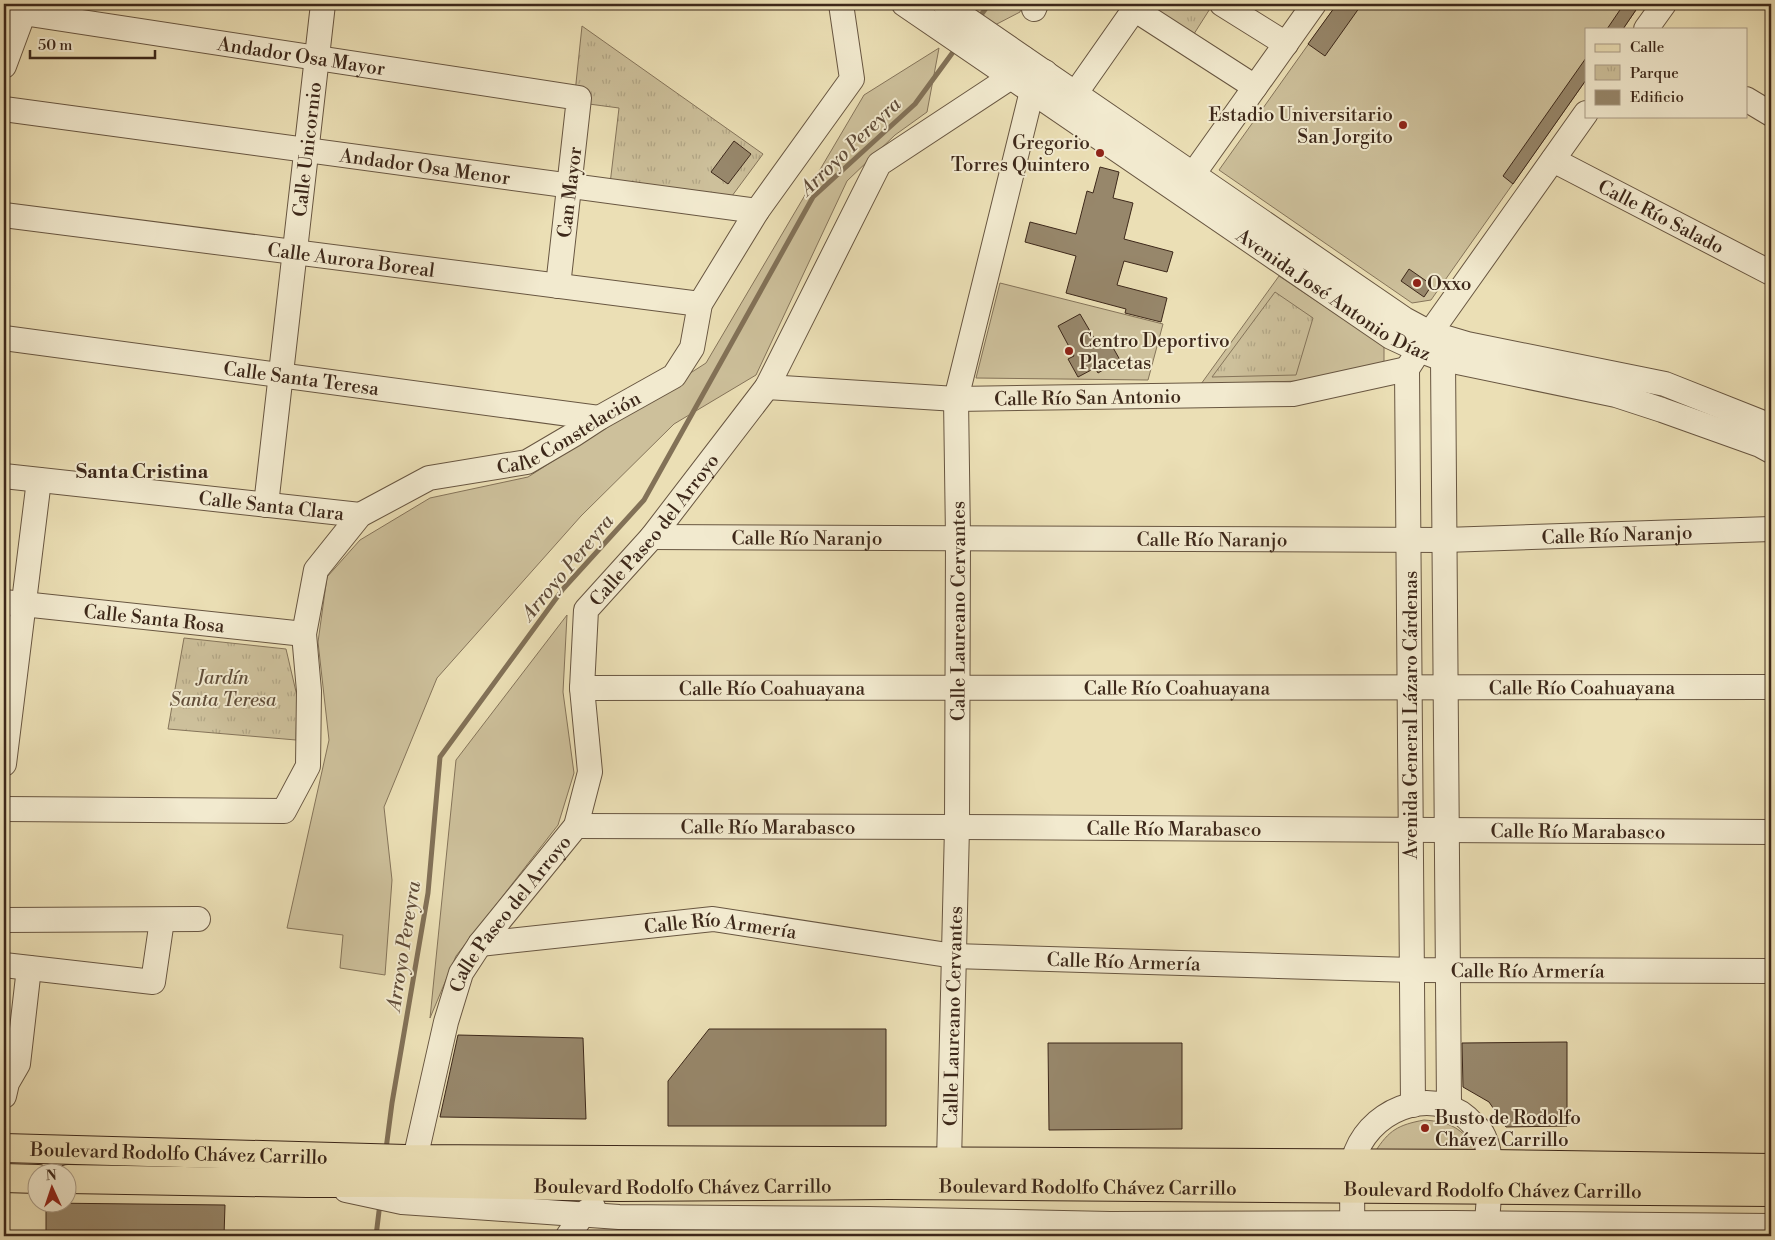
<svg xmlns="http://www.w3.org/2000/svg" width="1775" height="1240" viewBox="0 0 1775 1240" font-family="'Libre Bodoni',serif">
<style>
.green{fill:#cdc09b;stroke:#85745a}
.park{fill:url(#park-tufts);stroke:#85745a}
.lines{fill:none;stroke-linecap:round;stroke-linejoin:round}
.stream{stroke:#827157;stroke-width:5}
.building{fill:#97876b;stroke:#3d281a}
.minor-casing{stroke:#685641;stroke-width:26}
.major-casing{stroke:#3d281a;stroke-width:30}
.minor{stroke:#f2eacf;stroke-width:24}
.major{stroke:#ebdfb5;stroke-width:28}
.poi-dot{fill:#8f2418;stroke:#f2eacf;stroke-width:2}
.labels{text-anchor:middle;stroke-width:4;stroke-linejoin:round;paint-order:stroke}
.street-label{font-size:19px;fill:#3d281a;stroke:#f2eacf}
.poi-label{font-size:19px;fill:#3d281a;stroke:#f2eacf;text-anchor:start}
.park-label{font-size:19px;font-style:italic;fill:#614e3a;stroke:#f2eacf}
.water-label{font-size:20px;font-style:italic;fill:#604c39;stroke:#f2eacf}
.neighbourhood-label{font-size:20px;font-weight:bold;fill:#3d281a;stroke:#f2eacf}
</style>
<defs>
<pattern id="park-tufts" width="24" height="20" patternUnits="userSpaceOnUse" patternTransform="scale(1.25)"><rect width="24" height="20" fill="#cdc09b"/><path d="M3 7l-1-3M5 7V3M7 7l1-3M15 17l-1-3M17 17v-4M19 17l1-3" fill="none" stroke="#b1a585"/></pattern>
</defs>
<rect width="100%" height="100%" fill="#ebdfb5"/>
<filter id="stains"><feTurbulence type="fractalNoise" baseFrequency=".004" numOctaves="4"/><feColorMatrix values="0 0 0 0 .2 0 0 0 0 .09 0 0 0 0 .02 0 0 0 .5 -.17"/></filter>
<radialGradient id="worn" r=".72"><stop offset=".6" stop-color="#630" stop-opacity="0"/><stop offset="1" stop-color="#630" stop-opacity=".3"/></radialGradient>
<g class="green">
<path d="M966,4H1022L1020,12L995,25Z"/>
<path d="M1337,4H1640L1623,29H1586V80L1431,300L1412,303L1219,170Z"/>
<path d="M939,48L927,112L895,135L847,181L756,375L674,424L581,516L437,678L384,807L392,880L385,975L340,968L343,935L287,928L329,740L318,642L327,577L360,540L430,498L528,477L706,363L864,95Z"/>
<path d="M1279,276L1384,346V362L1301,381L1201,384Z"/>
<path d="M1000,283L1163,324L1148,380L976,378Z"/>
<path d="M567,615L563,692L574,773L558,825L456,956L430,1018L456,760Z"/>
<path d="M1424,1120C1451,1122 1462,1128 1477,1151L1375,1152C1389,1130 1398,1125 1424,1120Z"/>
</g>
<g class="park">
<path d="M1145,4H1213L1192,37Z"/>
<path d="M582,26L763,154L729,200L610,184L619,108L574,102Z"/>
<path d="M1275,292L1313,318L1296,375L1212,377Z"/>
<path d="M184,638L286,649L297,696L296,740L168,729Z"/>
</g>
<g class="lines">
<g class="stream">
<path d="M978,19L989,4"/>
<path d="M386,1149L392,1103L428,893L440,757L563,589L644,500L813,197L915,104L956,48"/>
<path d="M376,1236L380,1203"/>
</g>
</g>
<g class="building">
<path d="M1337,4H1362L1325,56L1308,44Z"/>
<path d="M1624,4H1640L1623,29H1607Z"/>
<path d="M1586,58V80L1513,184L1503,176Z"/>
<path d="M734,141L751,154L728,184L711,172Z"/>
<path d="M1100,167L1119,172L1113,198L1133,203L1124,239L1173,252L1167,272L1124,261L1117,285L1167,298L1161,322L1125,313L1126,309L1066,293L1076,256L1025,242L1030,222L1076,234L1087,191L1093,193Z"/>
<path d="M1409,269L1432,285L1424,297L1401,281Z"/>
<path d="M1080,314L1097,343L1107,337L1120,360L1098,373L1095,368L1078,377L1068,359L1074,356L1058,326Z"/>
<path d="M709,1029H886V1126H668V1081Z"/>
<path d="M458,1035L583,1038L586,1119L440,1117Z"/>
<path d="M1567,1042V1126L1506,1127L1489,1102L1463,1087L1462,1043Z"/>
<path d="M1048,1043H1182V1129L1049,1130Z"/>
<path d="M46,1203L225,1205L224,1236H46Z"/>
</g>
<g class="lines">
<g class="minor-casing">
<g id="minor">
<path id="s1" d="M904,4L1391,337L1419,350L1443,359L1616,395L1662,410L1760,445L1771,451"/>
<path d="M945,4L1404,319L1430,333L1467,344L1665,384L1771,426"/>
<path d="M1222,4L1286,44"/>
<path id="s2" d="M4,6L23,13L579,98L558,286"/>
<path d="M1034,9L1036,4"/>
<path d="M1134,9L1255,87"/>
<path d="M1646,29L1664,4"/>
<path d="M4,66L27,4"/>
<path d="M1075,94L1138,4"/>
<path d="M1746,99L1771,114"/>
<path id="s3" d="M4,109L757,211"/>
<path id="s4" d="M1553,160L1771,273"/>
<path d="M1184,187L1314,4"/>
<path id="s5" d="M4,215L700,304"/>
<path id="s6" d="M4,338L599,418"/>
<path d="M1436,345L1443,359L1449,1106"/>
<path id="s7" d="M767,387L956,399L1293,394L1407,369"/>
<path id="s8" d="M4,476L360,515"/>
<path id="s9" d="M266,505L323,4"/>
<path id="s10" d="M652,537L1445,540L1771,529"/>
<path id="s11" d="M4,602L304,634"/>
<path id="s12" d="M582,688L1771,687"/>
<path d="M4,764L39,480"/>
<path id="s13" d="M4,809L284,811L308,766L309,691L304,634L316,570L360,515L429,478L527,462L573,435L599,418L674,376L692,348L700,304L757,211L852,79L841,4"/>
<path id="s14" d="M576,826L957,827L1771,832"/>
<path d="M4,920L198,919"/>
<path id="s15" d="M480,944L713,919L954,956L1412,970L1771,971"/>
<path d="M4,965L153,982L162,920"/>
<path d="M4,1096L7,1083L18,1064L29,968"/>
<path d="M1413,1105L1407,369L1430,333L1586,113"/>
<path id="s16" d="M415,1159L446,1022L461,973L480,944L576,826L590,772L582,688L586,610L652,537L767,387L879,164L1011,77L1023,58"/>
<path id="s17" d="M949,1162L957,827L958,538L956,399L1032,91L1045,72"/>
<path d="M346,1190L402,1202L619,1217L869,1219L1110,1224L1454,1223L1771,1226"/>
<path d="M1352,1224C1353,1205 1350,1168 1356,1152C1375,1105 1439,1084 1474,1125C1478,1128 1482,1132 1484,1137C1495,1159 1488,1199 1487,1224"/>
<path d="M568,1236L583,1214L593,1207"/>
</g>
</g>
<g class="major-casing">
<g id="major">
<path id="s18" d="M4,1148L406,1159L1490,1164L1771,1168"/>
<path d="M4,1178L38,1179"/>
<path id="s19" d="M68,1179L307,1183H406L619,1187L889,1185L1771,1192"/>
</g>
</g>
<use href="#minor" class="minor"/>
<use href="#major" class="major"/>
</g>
<g class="poi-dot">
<circle cx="1403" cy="125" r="5"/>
<circle cx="1100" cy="153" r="5"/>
<circle cx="1417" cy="283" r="5"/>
<circle cx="1069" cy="351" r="5"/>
<circle cx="1425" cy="1128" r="5"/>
</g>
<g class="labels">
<g class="street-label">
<text dy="7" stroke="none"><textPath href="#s2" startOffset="302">Andador Osa Mayor</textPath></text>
<text dy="7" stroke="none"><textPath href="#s9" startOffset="358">Calle Unicornio</textPath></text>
<text dy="7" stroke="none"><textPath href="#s3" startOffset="425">Andador Osa Menor</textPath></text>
<text transform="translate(569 192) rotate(-83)" y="7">Can Mayor</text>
<text dy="7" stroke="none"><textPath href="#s4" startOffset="122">Calle Río Salado</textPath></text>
<text dy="7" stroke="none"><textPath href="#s5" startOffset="350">Calle Aurora Boreal</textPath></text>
<text dy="7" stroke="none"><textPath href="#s1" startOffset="519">Avenida José Antonio Díaz</textPath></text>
<text dy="7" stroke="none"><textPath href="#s6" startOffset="300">Calle Santa Teresa</textPath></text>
<text dy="7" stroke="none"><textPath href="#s7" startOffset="321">Calle Río San Antonio</textPath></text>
<text dy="7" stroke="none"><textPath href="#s13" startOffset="826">Calle Constelación</textPath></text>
<text dy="7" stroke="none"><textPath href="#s8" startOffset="269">Calle Santa Clara</textPath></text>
<text dy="7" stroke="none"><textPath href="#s16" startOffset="702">Calle Paseo del Arroyo</textPath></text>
<text dy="7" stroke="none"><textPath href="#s10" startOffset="965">Calle Río Naranjo</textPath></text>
<text dy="7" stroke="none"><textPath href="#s10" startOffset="155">Calle Río Naranjo</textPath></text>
<text dy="7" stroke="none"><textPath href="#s10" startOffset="560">Calle Río Naranjo</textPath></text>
<text dy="7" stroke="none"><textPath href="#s17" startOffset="551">Calle Laureano Cervantes</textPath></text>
<text dy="7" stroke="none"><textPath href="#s11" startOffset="151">Calle Santa Rosa</textPath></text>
<text dy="7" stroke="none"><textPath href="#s12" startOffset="595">Calle Río Coahuayana</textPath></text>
<text dy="7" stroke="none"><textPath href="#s12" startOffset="1000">Calle Río Coahuayana</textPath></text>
<text dy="7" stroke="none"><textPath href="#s12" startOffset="190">Calle Río Coahuayana</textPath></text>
<text transform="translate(1410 715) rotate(-90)" y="7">Avenida General Lázaro Cárdenas</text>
<text dy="7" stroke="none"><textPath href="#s14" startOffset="192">Calle Río Marabasco</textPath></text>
<text dy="7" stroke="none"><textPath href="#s14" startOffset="598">Calle Río Marabasco</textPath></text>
<text dy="7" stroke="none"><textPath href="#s14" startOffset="1002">Calle Río Marabasco</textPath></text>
<text dy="7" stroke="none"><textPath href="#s16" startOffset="268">Calle Paseo del Arroyo</textPath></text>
<text dy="7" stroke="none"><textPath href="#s15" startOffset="242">Calle Río Armería</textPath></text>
<text dy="7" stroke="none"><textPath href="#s15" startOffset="648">Calle Río Armería</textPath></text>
<text dy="7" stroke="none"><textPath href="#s15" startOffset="1052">Calle Río Armería</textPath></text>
<text dy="7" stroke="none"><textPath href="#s17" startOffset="146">Calle Laureano Cervantes</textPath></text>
<text dy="7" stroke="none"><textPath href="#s18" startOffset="175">Boulevard Rodolfo Chávez Carrillo</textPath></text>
<text dy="7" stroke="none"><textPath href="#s19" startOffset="615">Boulevard Rodolfo Chávez Carrillo</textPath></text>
<text dy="7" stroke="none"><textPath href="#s19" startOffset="1020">Boulevard Rodolfo Chávez Carrillo</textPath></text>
<text dy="7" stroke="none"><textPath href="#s19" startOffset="1425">Boulevard Rodolfo Chávez Carrillo</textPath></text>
</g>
<g class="poi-label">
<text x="1393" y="121" text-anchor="end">Estadio Universitario<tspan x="1393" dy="22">San Jorgito</tspan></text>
<text x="1090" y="149" text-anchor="end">Gregorio<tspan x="1090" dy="22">Torres Quintero</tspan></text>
<text x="1427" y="290">Oxxo</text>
<text x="1079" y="347">Centro Deportivo<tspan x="1079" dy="22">Placetas</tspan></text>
<text x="1435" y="1124">Busto de Rodolfo<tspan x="1435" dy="22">Chávez Carrillo</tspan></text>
</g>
<g class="park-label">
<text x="223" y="684">Jardín<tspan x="223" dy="22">Santa Teresa</tspan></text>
</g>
<g class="water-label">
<text transform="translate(850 146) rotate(-44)" y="7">Arroyo Pereyra</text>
<text transform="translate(567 567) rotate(-50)" y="7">Arroyo Pereyra</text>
<text transform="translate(403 946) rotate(-81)" y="7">Arroyo Pereyra</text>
</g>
<g class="neighbourhood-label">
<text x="142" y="478">Santa Cristina</text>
</g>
</g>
<rect width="1775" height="1240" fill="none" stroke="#ebdfb5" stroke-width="20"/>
<rect x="5" y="5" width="1765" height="1230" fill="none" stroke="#3d281a" stroke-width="2.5"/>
<rect x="10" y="10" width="1755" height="1220" fill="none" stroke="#3d281a"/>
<rect x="1585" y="28" width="162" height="90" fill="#f2eacf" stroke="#aa9c87"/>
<rect x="1595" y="44" width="25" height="8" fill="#ebdfb5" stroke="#aa9c87"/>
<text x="1630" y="52" font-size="15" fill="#3d281a">Calle</text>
<rect x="1595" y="65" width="25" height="15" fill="url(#park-tufts)" stroke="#aa9c87"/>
<text x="1630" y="78" font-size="15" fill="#3d281a">Parque</text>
<rect x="1595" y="90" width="25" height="15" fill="#97876b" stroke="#aa9c87"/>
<text x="1630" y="102" font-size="15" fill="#3d281a">Edificio</text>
<g transform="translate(52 1188) rotate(357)"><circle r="24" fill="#f2eacf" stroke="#aa9c87"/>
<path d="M0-4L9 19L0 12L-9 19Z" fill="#8f2418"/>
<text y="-8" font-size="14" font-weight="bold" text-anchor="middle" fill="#3d281a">N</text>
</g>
<path d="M30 50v8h125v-8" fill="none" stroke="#3d281a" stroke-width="2.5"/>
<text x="38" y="50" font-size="15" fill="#3d281a" stroke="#f2eacf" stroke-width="4" paint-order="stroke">50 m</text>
<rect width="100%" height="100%" filter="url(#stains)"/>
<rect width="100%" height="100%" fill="url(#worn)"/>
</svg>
